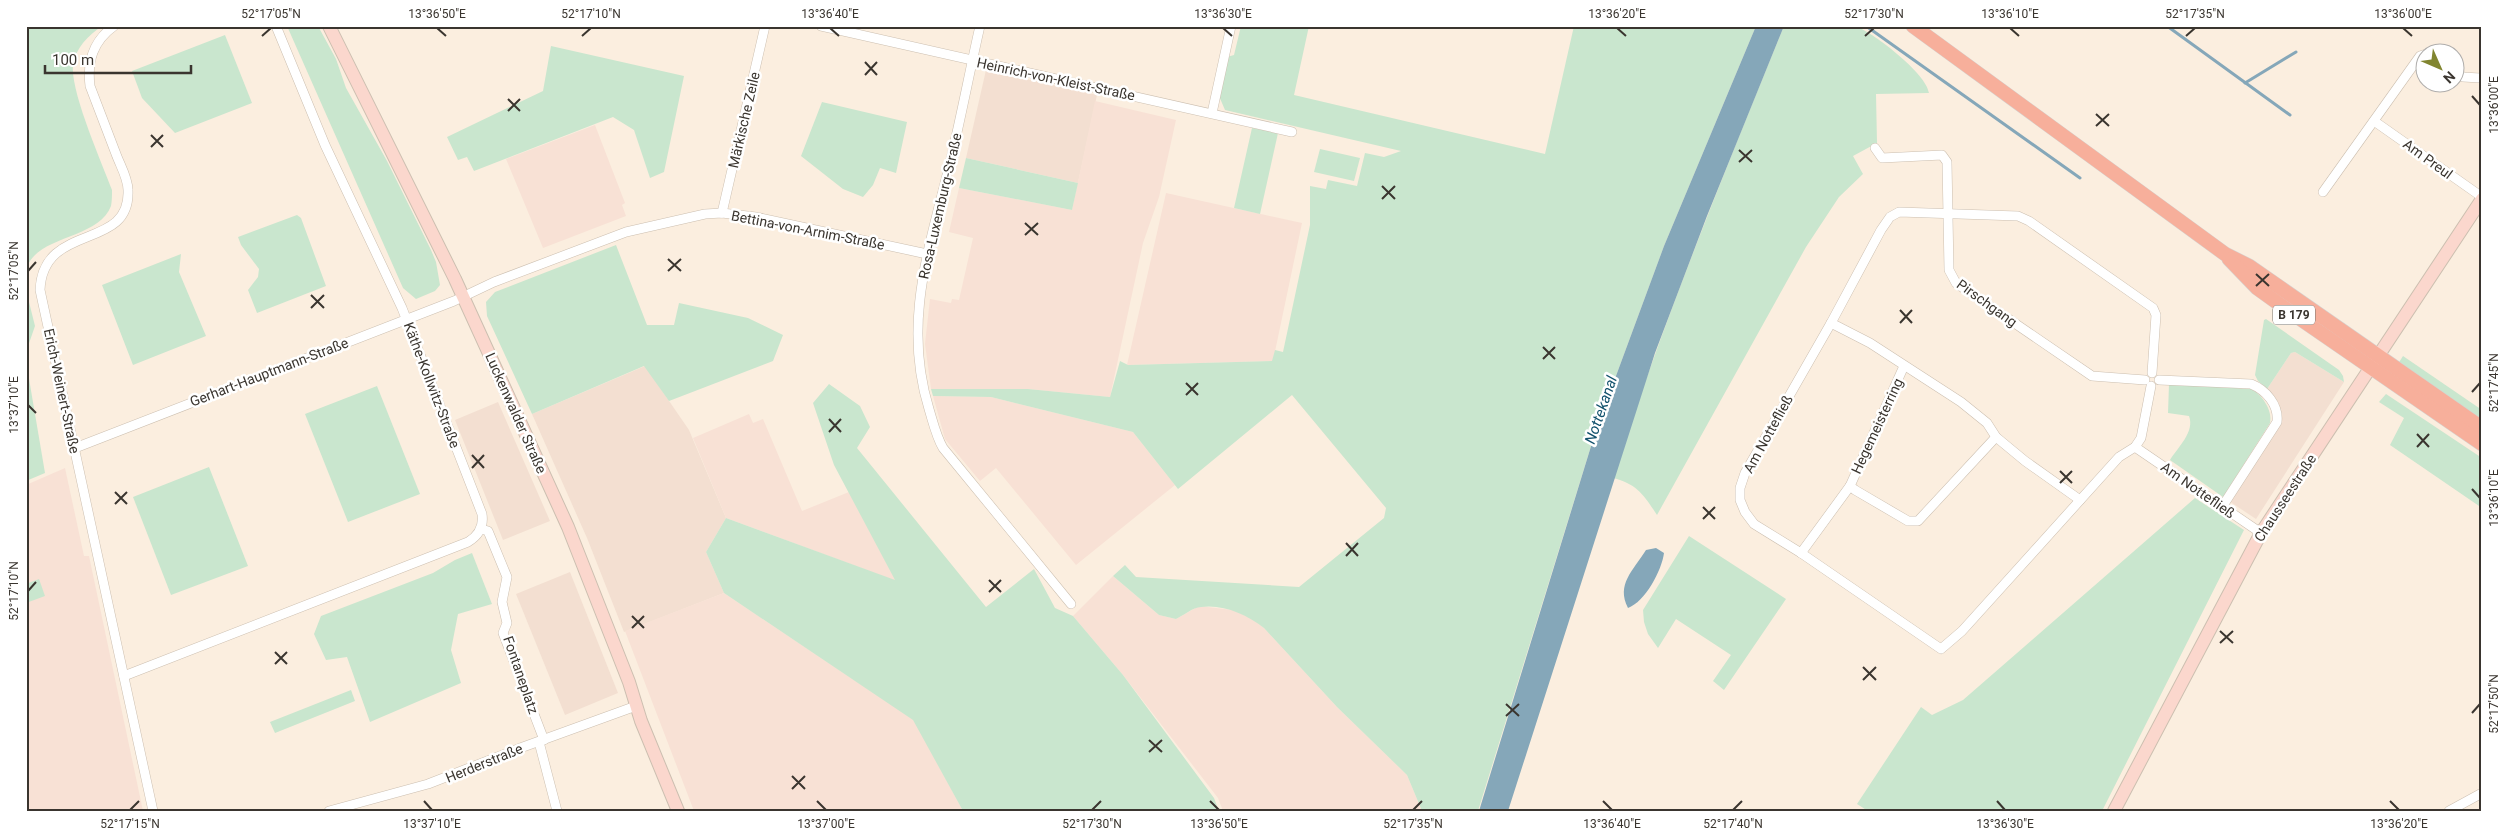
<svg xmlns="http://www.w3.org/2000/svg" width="2508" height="837" viewBox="0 0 2508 837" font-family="Roboto,sans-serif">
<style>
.commercial{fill:#f3dfd1}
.education{fill:#f8e1d5}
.green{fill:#c9e6ce}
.water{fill:#85a7b9}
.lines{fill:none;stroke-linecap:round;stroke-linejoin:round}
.stream{stroke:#85a7b9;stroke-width:3}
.street-casing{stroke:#ccbfb0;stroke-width:10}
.secondary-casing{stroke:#ccbfb0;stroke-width:14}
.primary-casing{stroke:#d4d3d1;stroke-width:15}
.street{stroke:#fff;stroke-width:9}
.secondary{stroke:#fbd7cd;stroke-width:12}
.primary{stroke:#f7af9b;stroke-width:14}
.ticks{fill:none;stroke:#3a352f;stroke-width:2}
.labels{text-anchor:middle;stroke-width:5;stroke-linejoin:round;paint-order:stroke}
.shield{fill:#fff;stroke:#75726d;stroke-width:1}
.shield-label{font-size:12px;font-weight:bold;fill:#3a352f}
.street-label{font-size:14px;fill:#3a352f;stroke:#fff}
.water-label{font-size:15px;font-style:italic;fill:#11516c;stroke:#fff}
.neatline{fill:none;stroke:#3a352f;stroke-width:2}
.ticks-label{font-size:12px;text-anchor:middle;fill:#3a352f}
</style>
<rect width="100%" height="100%" fill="#fbeedf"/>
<g class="commercial">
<path d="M986,70L1097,95L1078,183L966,158Z"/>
<path d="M2295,352L2344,382L2256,519L2229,501L2278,422L2267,389L2291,353Z"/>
<path d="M645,366L689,430L726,518L706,552L724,593L624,632L587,538L532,414Z"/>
<path d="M498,402L550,521L503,540L455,420Z"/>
<path d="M570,572L618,693L565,715L516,594Z"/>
</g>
<g class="education">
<path d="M1095,101L1176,120L1159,197L1143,243L1110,397L1028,389H931L925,344L930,299L951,303L952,299L959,300L973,238L949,232L959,188L1072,210Z"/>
<path d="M595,125L625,203L622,205L626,216L543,248L506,159Z"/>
<path d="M1166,193L1302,223L1273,361L1127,365Z"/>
<path d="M933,396L991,397L1133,432L1175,485L1076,565L996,468L980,481L945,439Z"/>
<path d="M749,414L753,423L763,419L802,511L849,492L896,581L726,518L693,438Z"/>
<path d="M65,468L84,556H89L143,811H26V485Z"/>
<path d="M1113,576L1159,615L1176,619L1199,606L1233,610L1253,619L1264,628L1337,707L1407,775L1422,811H1223L1218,798L1123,675L1073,616Z"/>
<path d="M724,593L914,720L963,811H694L625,631Z"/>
</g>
<g class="green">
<path d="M26,26H102C88,36 76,47 73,65C70,91 102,163 112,190C112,195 112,201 111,206C98,241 30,235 26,273Z"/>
<path d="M287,26H318L336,59L346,88L387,161L431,250L436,262L440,285L435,291L416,299L403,288Z"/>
<path d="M1241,26H1309L1294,95L1545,154L1574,26H1756L1664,246L1596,430L1478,811H1422L1407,775L1337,707L1264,628C1246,614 1223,604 1201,607C1193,607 1183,616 1176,619L1159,615L1113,576L1125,565L1136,577L1299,587L1384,518L1386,508L1292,395L1178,489L1133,432L991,397L933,396L931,389H1028L1110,397L1120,361L1128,365L1272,361L1275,350L1283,352L1310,225V186L1326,189L1328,180L1357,186L1365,153L1384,157L1401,151L1225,110L1219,96L1227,57L1234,55Z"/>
<path d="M1784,26C1798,26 1847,23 1857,27C1874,33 1927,74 1929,93L1876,94L1877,143L1853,156L1863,174L1839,197L1806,247L1657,515C1644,495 1637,484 1613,478C1662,324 1723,176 1784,26Z"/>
<path d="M225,35L252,103L175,133L142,98L132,71Z"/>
<path d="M551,46L684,76L664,172L650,178L634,130L613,117L474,171L467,157L458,160L447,137L543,91Z"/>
<path d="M822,102L907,122L896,173L880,168L873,185L863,197L843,189L801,156Z"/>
<path d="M1252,128L1278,133L1260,214L1234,208Z"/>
<path d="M1320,149L1360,158L1354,181L1314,172Z"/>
<path d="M966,158L1078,183L1072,210L959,188Z"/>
<path d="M297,215L301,218L326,286L257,313L248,290L258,277L259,269L241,245L238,237Z"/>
<path d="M616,245L647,325H674L679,303L748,318L783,335L773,361L669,401L644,366L532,414L487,316L486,302L495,292Z"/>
<path d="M181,254L179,272L206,336L133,365L102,285Z"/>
<path d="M26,290L35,326L26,352Z"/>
<path d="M2266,319L2339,370L2343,376L2344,382L2295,352L2291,353L2267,389L2258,381L2255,375L2264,320Z"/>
<path d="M2403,356L2482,410V421L2398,364Z"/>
<path d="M26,361L45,473L26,481Z"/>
<path d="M829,384L860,406L870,427L857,448L986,607L1034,569L1055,608L1073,616L1123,675L1214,798L1219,811H963L913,720L724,593L706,552L726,518L895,580L834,465L813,403Z"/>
<path d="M2169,384L2251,389C2262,394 2273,411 2270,423L2223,497L2170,460C2178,447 2195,432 2189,416L2168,413Z"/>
<path d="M377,386L420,494L348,522L305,414Z"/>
<path d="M2386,394L2482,458V508L2390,445L2404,418L2379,402Z"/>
<path d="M209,467L248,566L171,595L133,497Z"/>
<path d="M2195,498L2244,530L2102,811H1868L1857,804L1921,707L1932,715L1963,700Z"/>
<path d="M1689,536L1786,599L1724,690L1713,681L1731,655L1676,619L1658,648L1648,634L1644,622L1643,610Z"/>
<path d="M472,553L492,604L458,614L451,650L461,683L370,722L347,657L326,660L314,634L321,616L433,573L455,560Z"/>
<path d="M39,579L45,596L26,603V584Z"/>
<path d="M351,690L355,701L275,733L270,722Z"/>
</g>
<g class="water">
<path d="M1756,26H1784L1707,216L1655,353L1508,811H1479L1596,430L1664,246Z"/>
<path d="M1656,548L1664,553C1662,570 1645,602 1628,608C1616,584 1633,571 1646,550Z"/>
</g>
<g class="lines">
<g class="stream">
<path d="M1866,26L2080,178"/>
<path d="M2167,26L2290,115"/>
<path d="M2245,83L2296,52"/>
</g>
<g class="street-casing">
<g id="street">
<path d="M114,26C93,41 87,61 90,86C99,109 107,131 116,154C120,165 128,178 128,190C131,252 43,221 40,290L153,811"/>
<path d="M821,26L1292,132"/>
<path d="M980,26C969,74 960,123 948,171C928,252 903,325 929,409C933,422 936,436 943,448L1071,604"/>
<path d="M2456,72L2463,77L2480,78"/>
<path d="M1212,113L1231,26"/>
<path d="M2374,121L2482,197"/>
<path d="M1875,148L1882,158L1942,155L1947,162L1949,270L1956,283L2092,376L2145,380"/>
<path d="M2323,192L2420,56L2426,54"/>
<path d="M722,213L765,26"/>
<path d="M1831,323L1870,343L1961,402L1987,423L1996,437L2025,461L2080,500"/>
<path d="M1904,366L1850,486L1855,490L1908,521H1918L1996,437"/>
<path d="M2159,380L2251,384C2266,390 2279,405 2277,422L2222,507"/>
<path d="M2151,386L2141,438L2135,447L2119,457L1962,631L1941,649L1801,553L1754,524L1745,512L1740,500V488L1745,473L1831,323L1881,230L1890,217L1899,212L2018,216L2029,221L2153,308L2156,315L2152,373"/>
<path d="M2135,447L2261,533"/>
<path d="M75,448L454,301L494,282L626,232L705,214L722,213L756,217L927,254"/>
<path d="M481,529L488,531L507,577L502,602L507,623L503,633L544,740"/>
<path d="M1801,553L1850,486"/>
<path d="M124,676L468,542C478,536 484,527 482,514L402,308L325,145L276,26"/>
<path d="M539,742L557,811"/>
<path d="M329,811L428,784L523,747L636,706"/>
<path d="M2449,811L2482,793"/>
</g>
</g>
<g class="secondary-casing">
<g id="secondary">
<path d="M329,26L455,279L568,527L629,682L641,721L678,811"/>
<path d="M2114,811L2261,533L2482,199"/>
</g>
</g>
<g class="primary-casing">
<g id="primary">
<path d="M1913,26L2225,254L2249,266L2482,428"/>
<path d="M2229,259L2257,288L2289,311L2482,444"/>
</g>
</g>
<use href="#street" class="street"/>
<use href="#secondary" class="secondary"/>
<use href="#primary" class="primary"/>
</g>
<path class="ticks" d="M437,28L446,36M830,28L839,36M1223,28L1232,36M1617,28L1626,36M2010,28L2019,36M2403,28L2412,36M262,36L271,28M582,36L591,28M1865,36L1874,28M2186,36L2195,28M865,62L877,75M865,75L877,62M2472,96L2480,105M508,99L520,111M508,111L520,99M2096,114L2109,126M2096,126L2109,114M151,135L163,147M151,147L163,135M1739,150L1752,162M1739,162L1752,150M1382,186L1395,199M1382,199L1395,186M1025,223L1038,235M1025,235L1038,223M668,259L681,271M28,271L36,262M668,271L681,259M2256,274L2269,286M2256,286L2269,274M311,295L324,308M311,308L324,295M1900,310L1912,323M1900,323L1912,310M1543,347L1555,359M1543,359L1555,347M1186,383L1198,395M2472,392L2480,383M1186,395L1198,383M28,405L36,413M829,419L841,432M829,432L841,419M2417,434L2429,447M2417,447L2429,434M472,455L484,468M472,468L484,455M2060,471L2072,483M2060,483L2072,471M2472,489L2480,498M115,492L127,504M115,504L127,492M1703,507L1715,519M1703,519L1715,507M1346,543L1358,556M1346,556L1358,543M989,580L1001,592M28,591L36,582M989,592L1001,580M632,616L644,628M632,628L644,616M2220,631L2233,643M2220,643L2233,631M275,652L287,664M275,664L287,652M1863,667L1876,680M1863,680L1876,667M1506,704L1519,716M2472,713L2480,704M1506,716L1519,704M1149,740L1162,752M1149,752L1162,740M792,776L805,789M792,789L805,776M424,801L432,810M817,801L826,810M1210,801L1219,810M1603,801L1612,810M1997,801L2005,810M2390,801L2399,810M130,810L139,801M1092,810L1101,801M1413,810L1422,801M1733,810L1742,801"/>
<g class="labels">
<rect class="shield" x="2273" y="305.5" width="42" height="19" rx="4"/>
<g class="shield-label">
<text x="2294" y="319">B 179</text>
</g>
<g class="street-label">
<text transform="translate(1056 79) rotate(12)" y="5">Heinrich-von-Kleist-Straße</text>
<text transform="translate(744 120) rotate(-77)" y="5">Märkische Zeile</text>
<text transform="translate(2428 159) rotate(36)" y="5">Am Preul</text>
<text transform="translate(940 206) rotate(-77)" y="5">Rosa-Luxemburg-Straße</text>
<text transform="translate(808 230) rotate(11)" y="5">Bettina-von-Arnim-Straße</text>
<text transform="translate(1987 303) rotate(36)" y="5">Pirschgang</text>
<text transform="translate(269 372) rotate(-21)" y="5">Gerhart-Hauptmann-Straße</text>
<text transform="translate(432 385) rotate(69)" y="5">Käthe-Kollwitz-Straße</text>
<text transform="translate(62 391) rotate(78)" y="5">Erich-Weinert-Straße</text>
<text transform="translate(516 413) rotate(66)" y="5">Luckenwalder Straße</text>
<text transform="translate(1877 426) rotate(-65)" y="5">Hegemeisterring</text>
<text transform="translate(1768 434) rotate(-61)" y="5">Am Nottefließ</text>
<text transform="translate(2198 490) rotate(35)" y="5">Am Nottefließ</text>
<text transform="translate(2285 498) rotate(-57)" y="5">Chausseestraße</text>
<text transform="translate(521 675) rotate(71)" y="5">Fontaneplatz</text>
<text transform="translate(484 763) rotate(-22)" y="5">Herderstraße</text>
</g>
<g class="water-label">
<text transform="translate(1601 410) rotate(-71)" y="5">Nottekanal</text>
</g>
</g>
<rect width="2508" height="837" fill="none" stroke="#ffffff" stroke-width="55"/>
<g transform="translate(2440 68) rotate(135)"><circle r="24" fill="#ffffff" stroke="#b0aeac"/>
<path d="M0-4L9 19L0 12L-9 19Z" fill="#818530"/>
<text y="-8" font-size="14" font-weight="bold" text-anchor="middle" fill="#3a352f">N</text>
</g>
<path d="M45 65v8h146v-8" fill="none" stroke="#3a352f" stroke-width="2.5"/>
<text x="52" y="65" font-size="15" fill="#3a352f" stroke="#ffffff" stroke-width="4" paint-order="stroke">100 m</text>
<rect x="28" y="28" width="2452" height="782" class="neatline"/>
<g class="ticks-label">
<text x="271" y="18">52°17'05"N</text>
<text x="437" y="18">13°36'50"E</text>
<text x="591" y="18">52°17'10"N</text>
<text x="830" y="18">13°36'40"E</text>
<text x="1223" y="18">13°36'30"E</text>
<text x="1617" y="18">13°36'20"E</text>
<text x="1874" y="18">52°17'30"N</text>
<text x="2010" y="18">13°36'10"E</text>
<text x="2195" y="18">52°17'35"N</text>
<text x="2403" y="18">13°36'00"E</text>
<text transform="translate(2494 105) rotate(-90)" y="4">13°36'00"E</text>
<text transform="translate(14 271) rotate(-90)" y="4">52°17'05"N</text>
<text transform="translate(2494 383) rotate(-90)" y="4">52°17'45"N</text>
<text transform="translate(14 405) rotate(-90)" y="4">13°37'10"E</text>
<text transform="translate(2494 498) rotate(-90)" y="4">13°36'10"E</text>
<text transform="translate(14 591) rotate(-90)" y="4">52°17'10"N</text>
<text transform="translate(2494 704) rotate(-90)" y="4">52°17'50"N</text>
<text x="130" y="828">52°17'15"N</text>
<text x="432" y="828">13°37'10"E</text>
<text x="826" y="828">13°37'00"E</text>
<text x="1092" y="828">52°17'30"N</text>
<text x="1219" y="828">13°36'50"E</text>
<text x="1413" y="828">52°17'35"N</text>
<text x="1612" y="828">13°36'40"E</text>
<text x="1733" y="828">52°17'40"N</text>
<text x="2005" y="828">13°36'30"E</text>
<text x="2399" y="828">13°36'20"E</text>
</g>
</svg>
